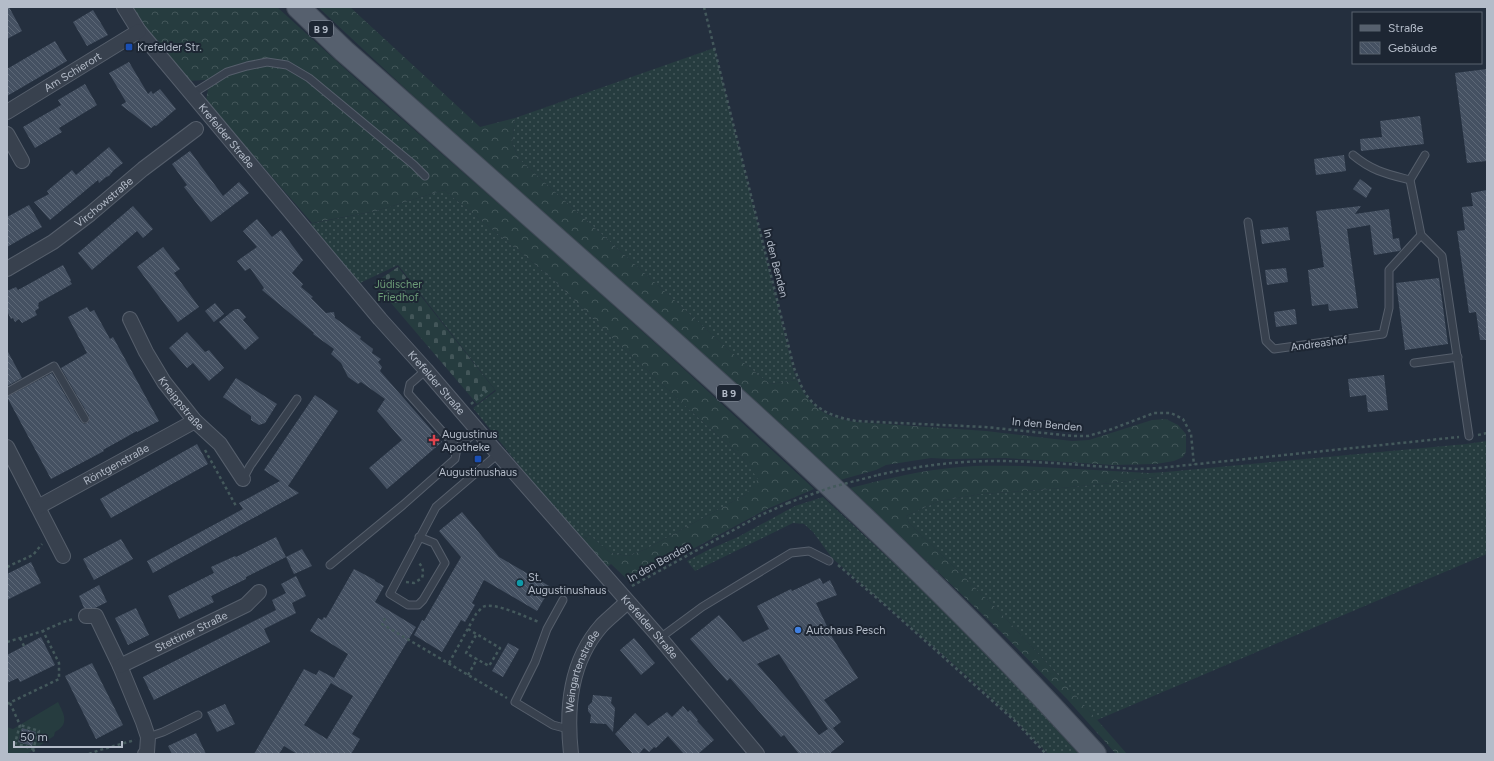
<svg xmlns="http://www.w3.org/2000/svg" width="1494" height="761" viewBox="0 0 1494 761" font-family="Figtree,sans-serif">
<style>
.grass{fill:url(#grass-dots)}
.forest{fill:url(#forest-crowns)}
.cemetery{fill:url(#cemetery-stones)}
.park{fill:#263c3f}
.building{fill:url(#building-back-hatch);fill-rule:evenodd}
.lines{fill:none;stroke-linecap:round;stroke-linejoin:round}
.service-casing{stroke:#565f6c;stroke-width:9}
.minor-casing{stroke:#565f6c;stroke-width:16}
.primary-casing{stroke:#414a57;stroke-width:24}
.path{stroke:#44595c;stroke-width:2.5;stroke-dasharray:3 3;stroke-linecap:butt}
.service{stroke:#38414e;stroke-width:7}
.minor{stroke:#38414e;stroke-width:14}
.primary{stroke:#56606e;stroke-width:22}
.path-bridge{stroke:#44595c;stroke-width:2.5;stroke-dasharray:3 3;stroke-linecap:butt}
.transit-dot{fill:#1a4fb4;stroke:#1d2633;stroke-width:1.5}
.health-dot{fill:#e0444e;stroke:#1d2633;stroke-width:1.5}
.culture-dot{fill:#0f9aa8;stroke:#1d2633;stroke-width:1.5}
.shop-dot{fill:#3f7fe0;stroke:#1d2633;stroke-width:1.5}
.labels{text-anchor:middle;stroke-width:4;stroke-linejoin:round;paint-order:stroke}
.shield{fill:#1d2633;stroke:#878f9c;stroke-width:1}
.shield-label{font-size:10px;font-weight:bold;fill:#b4bcc9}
.poi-label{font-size:11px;fill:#b4bcc9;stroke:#1d2633;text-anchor:start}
.street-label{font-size:11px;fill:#b4bcc9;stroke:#1d2633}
.park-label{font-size:11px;fill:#6b9a76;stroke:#1d2633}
</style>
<defs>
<pattern id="grass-dots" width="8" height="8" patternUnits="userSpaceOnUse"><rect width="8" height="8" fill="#263c3f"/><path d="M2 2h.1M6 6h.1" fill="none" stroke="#435659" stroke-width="1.8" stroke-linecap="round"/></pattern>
<pattern id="forest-crowns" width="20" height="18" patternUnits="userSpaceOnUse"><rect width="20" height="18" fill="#263c3f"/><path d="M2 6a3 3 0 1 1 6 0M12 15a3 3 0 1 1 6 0" fill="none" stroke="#435659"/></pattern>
<pattern id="cemetery-stones" width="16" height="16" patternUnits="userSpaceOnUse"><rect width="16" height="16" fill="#263c3f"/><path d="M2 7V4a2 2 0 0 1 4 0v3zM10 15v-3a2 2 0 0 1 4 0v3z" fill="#435659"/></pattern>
<pattern id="building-back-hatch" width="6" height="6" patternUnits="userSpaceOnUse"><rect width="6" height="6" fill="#455162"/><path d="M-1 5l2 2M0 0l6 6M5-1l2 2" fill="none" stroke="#5d6877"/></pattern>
</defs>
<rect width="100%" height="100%" fill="#242f3e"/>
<g class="grass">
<path d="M714,48L793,369L797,380L770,384L738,358L519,159L512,143L515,118Z"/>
<path d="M444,190L554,280L609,335L744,460L759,479L745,495L646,549L628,556L611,553L589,535L578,539L473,408L496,391L398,265L360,283L304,225L376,211Z"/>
<path d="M1487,441V554L1097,720L1057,674L996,608L909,523L906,516L939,501L982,494L1051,489L1121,482L1155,477L1166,472L1466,444Z"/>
<path d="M823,497L927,594L1034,704L1079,754H1048L1016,721L966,675L832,558L813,532L804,524L793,523L695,571L687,561L710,549L738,537L795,506Z"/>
</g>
<g class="forest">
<path d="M129,7H277L363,85L537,237L673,359L814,489L767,509L637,579L629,581L611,564L605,569L578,539L589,535L611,553L628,556L646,549L745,495L758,479L744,460L609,335L554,280L444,190L376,211L312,223L206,101L208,89V81L204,80L189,81L166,55Z"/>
<path d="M318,7H350L480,127L515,118L512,143L519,159L738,358L770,384L797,380C811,409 825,417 856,422L986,431L1072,441L1089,440L1152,420L1166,419L1178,425L1186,434V452L1183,457L1174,461L1156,464L1112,465L1005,458L950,459L931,458L886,465L876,470L840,480L470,149Z"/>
<path d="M1022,466L1149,473L1166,472L1155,477L1121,482L1051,489L982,494L939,501L906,516L909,523L996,608L1057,674L1127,754H1116L1067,699L1002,633L850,488C886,479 922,470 960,467C980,465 1001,466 1022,466Z"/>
</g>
<path class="cemetery" d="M398,267L495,390L477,404L374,283Z"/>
<path class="park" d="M58,702C64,714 70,724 55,732L54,736L27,754H7V727L13,729Z"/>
<g class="building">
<path d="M7,7H9L22,31L7,39Z"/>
<path d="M93,10L108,35L87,46L73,22Z"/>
<path d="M55,41L67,61L7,96V69Z"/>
<path d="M129,62L148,94L151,91L153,94L160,89L176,109L156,126L155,125L151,128L121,105L126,102L109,73Z"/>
<path d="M1487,69V161L1467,163L1455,73Z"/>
<path d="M85,84L97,105L59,128L62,132L35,148L23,127L61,105L58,100Z"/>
<path d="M1420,116L1424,144L1361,151L1360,139L1382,137L1380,121Z"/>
<path d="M109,147L123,163L114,170L109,176L106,177L99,183L98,180L50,220L34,202L49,194L47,191L72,170L76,175Z"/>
<path d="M190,151L223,196L239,182L249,193L211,222L184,187L187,185L172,164Z"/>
<path d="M1344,155L1346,171L1316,175L1314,159Z"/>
<path d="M1360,179L1372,188L1366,198L1353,189Z"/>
<path d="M1487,190V340H1480L1476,312L1469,313L1457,231L1465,230L1462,207L1473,206L1471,193Z"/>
<path d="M29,205L42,227L7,247V217Z"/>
<path d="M133,206L153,229L143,238L137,231L92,270L78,253Z"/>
<path d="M1361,206L1355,214L1389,209L1393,239L1399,238L1401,250L1399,251L1374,255L1370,225L1347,229L1358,308L1329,311L1328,304L1312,306L1308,270L1324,267L1316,211Z"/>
<path d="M257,219L272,237L281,230L303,260L292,273L303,284L301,287L313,297L311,298L326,313L334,312L335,318L361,337L360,339L373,349L372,353L381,359L378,362L382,367L380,371L442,442L387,489L369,468L402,440L377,411L385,399L361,382L358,384L348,377L341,363L331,354L334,349L313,334L314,333L262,290L264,288L250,268L245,271L237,261L257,247L243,231Z"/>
<path d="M1288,227L1290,240L1262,244L1260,230Z"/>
<path d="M163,247L180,269L174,273L199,307L178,322L137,267Z"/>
<path d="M63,265L71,280L70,281L72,284L38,303L39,304L38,305L39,308L35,311L37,315L22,323L19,319L15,322L13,318L11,319L7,311V291L16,287L18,290Z"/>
<path d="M1286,268L1288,282L1267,285L1265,270Z"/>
<path d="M1439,278L1448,344L1405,350L1396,283Z"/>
<path d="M215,303L224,314L214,322L205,311Z"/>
<path d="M87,307L90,312L94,310L110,339L113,337L159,421L137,432V431L103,450L104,451L51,479L7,397L52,373L81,422L85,424L89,422V416L61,368L87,353L68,317Z"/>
<path d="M235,309H239L246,317L243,320L259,338L245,350L219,322Z"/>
<path d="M1295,309L1297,324L1276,327L1274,312Z"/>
<path d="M187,332L205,352L209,350L224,368L209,381L193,363L187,368L169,348Z"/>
<path d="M7,350L22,378L7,386Z"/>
<path d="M1384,375L1388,410L1368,412L1366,395L1350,397L1348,379Z"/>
<path d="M236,378L277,404L265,423L259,425L251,420V416L223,397Z"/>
<path d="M315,395L338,411L288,486L299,493L153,573L147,561L243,509L239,503L280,481L264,470Z"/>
<path d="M197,444L208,464L111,518L100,499Z"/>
<path d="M462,512L499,557L551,587L537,611L484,580L472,603L475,605L465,622L461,620L442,652L414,635L422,620L424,621L461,557L439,531Z"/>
<path d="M276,537L286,557L246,577V579L211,596L214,602L179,619L168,596L214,573L211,567L235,556L236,557Z"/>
<path d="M121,539L133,559L94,580L83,559Z"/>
<path d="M302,549L312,566L294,574L286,557Z"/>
<path d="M31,562L41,583L7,600V574Z"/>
<path d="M354,569L375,580V581L384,586L375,602L416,627L352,734L360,739L351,754H297L284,746L279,754H254L304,669L316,675L319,670L334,678L348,654L310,631L318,618L322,620L324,617L326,618ZM331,683L353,696L327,739L304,725Z"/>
<path d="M296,576L306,596L292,603L296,613L264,629L270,642L154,700L143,677L276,610L272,600L286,593L281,584Z"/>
<path d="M820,578L823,584L830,580L837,595L816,603L832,637L858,678L824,700L841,722L833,728L844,742L829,754H799L784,735L781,737L730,678L727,681L690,639L719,615L743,642L769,629L757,606L791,589L792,591ZM779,654L828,729L819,735L757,664Z"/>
<path d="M99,585L107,602L95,608H84L79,596Z"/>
<path d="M136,608L149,635L128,645L115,618Z"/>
<path d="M41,637L55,665L20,682L18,678L7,683V655Z"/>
<path d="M634,638L655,663L641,675L620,650Z"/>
<path d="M508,643L519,649L503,677L492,671Z"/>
<path d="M92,663L123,725L96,739L65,676Z"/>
<path d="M593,695L612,697L611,703L615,708L613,732L606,724L590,723L591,715L588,711V706L592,702Z"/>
<path d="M225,704L235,724L217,732L207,712Z"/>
<path d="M683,706L688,712L690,710L698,720L697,721L714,740L698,754H684L668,736L656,748L654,747L649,752L644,748L639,754H633L615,734L635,713L648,726L667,712L672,717Z"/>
<path d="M22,728L36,732L32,746L18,742Z"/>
<path d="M196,733L206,754H172L168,746Z"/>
</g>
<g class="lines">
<g class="service-casing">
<g id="service">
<path d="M192,94L227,72L247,66L267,62L287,65L309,78L414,165L425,176"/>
<path d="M1353,155C1372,171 1387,174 1410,180"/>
<path d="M1425,155L1410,180L1421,235L1442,256L1469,436"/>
<path d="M1248,222L1266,341L1274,349L1383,334L1389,308V270L1421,235"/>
<path d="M1414,363L1458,357"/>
<path d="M426,370L410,384L408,393L457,448"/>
<path d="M7,392L54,366L85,419"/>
<path d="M243,479L250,466L297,399"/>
<path d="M419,537L434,543L445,563L423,600L418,605H408L390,594L436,507L498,454"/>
<path d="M330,565L403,505L455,459L457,448L478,430"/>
<path d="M563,600L547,629L535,662L515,702L553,725L568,729"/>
<path d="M660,638L702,607L791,553L809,551L829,561"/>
<path d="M148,737L163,732L198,715"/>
</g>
</g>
<g class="minor-casing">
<g id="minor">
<path id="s1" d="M124,7L139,31L380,319L426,370L492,447L660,638L757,754"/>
<path id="s2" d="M7,112L139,31"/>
<path d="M7,134L22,161"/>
<path id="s3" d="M7,269L53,242L90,214L143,169L196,129"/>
<path id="s4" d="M130,319L146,352L164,382L195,421L220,444L243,479"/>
<path d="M7,447L63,556"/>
<path id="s5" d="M38,507L195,421"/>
<path d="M86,616H96L120,666L143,722L148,737L147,752L145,754"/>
<path id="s6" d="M120,666L246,605L259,592"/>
<path id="s7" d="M571,754C566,708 570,661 602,625C610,617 619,610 627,602"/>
</g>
</g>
<g class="primary-casing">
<path id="primary" d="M298,7L344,51C431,127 517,204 604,281C774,431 943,585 1095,754"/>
</g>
<g class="path">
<path d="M704,7L794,368C797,375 800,384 804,391C815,411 835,417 856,421L985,427L1073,436H1088L1112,429L1154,413H1171L1183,419L1191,434L1194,465"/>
<path d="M471,404L488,390"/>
<path d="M1478,435L1487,433"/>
<path d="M205,450L236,506"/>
<path d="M878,475C917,466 956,461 996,461C1042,461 1089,466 1135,469L1159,468L1459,437"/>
<path d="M838,565L885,605L1015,721L1046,754"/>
<path d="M7,567L33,555L42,544"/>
<path d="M406,582L414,583L422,578C424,571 423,567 418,562"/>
<path d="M632,586L759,516L788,503"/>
<path d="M385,618L382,624L507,698"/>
<path d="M468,629L500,648L489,666L466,653L476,635"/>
<path d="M20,638L24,646"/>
<path d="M7,642L43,631L63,622L74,619"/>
<path d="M449,663L476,614C478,612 481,608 483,607C493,601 528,618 539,622"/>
<path d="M468,675L477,659"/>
<path d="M10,703L20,725L15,743L33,749L39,731L20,725"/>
<path d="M7,704L59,679V663L43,631"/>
<path d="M33,749L35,754"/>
<path d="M89,754L100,750L135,740"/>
</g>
<use href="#service" class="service"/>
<use href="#minor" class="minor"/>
<use href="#primary" class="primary"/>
<path class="path-bridge" d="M788,503L832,487L878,475"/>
</g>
<g class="transit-dot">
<rect x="125" y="43" width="8" height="8" rx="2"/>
<rect x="474" y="455" width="8" height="8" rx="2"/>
</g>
<path class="health-dot" d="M432 434h4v4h4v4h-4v4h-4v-4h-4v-4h4z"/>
<circle class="culture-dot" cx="520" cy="583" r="4"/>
<circle class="shop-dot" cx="798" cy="630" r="4"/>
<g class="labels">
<g class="shield">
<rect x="309" y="21" width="24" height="16" rx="3"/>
<rect x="717" y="385" width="24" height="16" rx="3"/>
</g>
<g class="shield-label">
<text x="321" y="33">B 9</text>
<text x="729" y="397">B 9</text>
</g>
<g class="poi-label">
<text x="137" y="51">Krefelder Str.</text>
<text x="442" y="438">Augustinus<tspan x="442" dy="13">Apotheke</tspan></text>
<text x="478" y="476" text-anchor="middle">Augustinushaus</text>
<text x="528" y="581">St.<tspan x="528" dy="13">Augustinushaus</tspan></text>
<text x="806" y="634">Autohaus Pesch</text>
</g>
<g class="street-label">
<text dy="4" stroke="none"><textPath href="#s2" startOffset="77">Am Schierort</textPath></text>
<text dy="4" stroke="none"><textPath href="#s1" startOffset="165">Krefelder Straße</textPath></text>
<text dy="4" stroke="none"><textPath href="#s3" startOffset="118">Virchowstraße</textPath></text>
<text transform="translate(776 263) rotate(76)" y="4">In den Benden</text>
<text transform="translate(1319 343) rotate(-8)" y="4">Andreashof</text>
<text dy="4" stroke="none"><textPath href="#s1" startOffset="489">Krefelder Straße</textPath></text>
<text dy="4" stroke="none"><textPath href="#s4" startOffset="99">Kneippstraße</textPath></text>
<text transform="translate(1047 424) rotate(5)" y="4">In den Benden</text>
<text dy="4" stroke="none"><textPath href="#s5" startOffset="89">Röntgenstraße</textPath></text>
<text transform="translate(659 562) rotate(-29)" y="4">In den Benden</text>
<text dy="4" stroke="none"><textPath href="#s1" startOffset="813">Krefelder Straße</textPath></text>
<text dy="4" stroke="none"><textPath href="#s6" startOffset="79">Stettiner Straße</textPath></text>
<text dy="4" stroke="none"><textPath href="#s7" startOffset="85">Weingartenstraße</textPath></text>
</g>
<g class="park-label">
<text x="398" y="288">Jüdischer<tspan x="398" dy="13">Friedhof</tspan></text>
</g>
</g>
<rect width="1494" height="761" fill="none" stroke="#b4bcc9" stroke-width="16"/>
<rect x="1352" y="12" width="130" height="52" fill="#1d2633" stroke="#59626f"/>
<rect x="1360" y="25" width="20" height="6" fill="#56606e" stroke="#59626f"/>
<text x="1388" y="32" font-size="12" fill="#b4bcc9">Straße</text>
<rect x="1360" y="42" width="20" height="12" fill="url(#building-back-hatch)" stroke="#59626f"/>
<text x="1388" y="52" font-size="12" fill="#b4bcc9">Gebäude</text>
<path d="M14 741v6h108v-6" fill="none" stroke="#b4bcc9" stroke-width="2"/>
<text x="20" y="741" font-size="12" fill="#b4bcc9" stroke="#1d2633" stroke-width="3" paint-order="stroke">50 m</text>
</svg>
